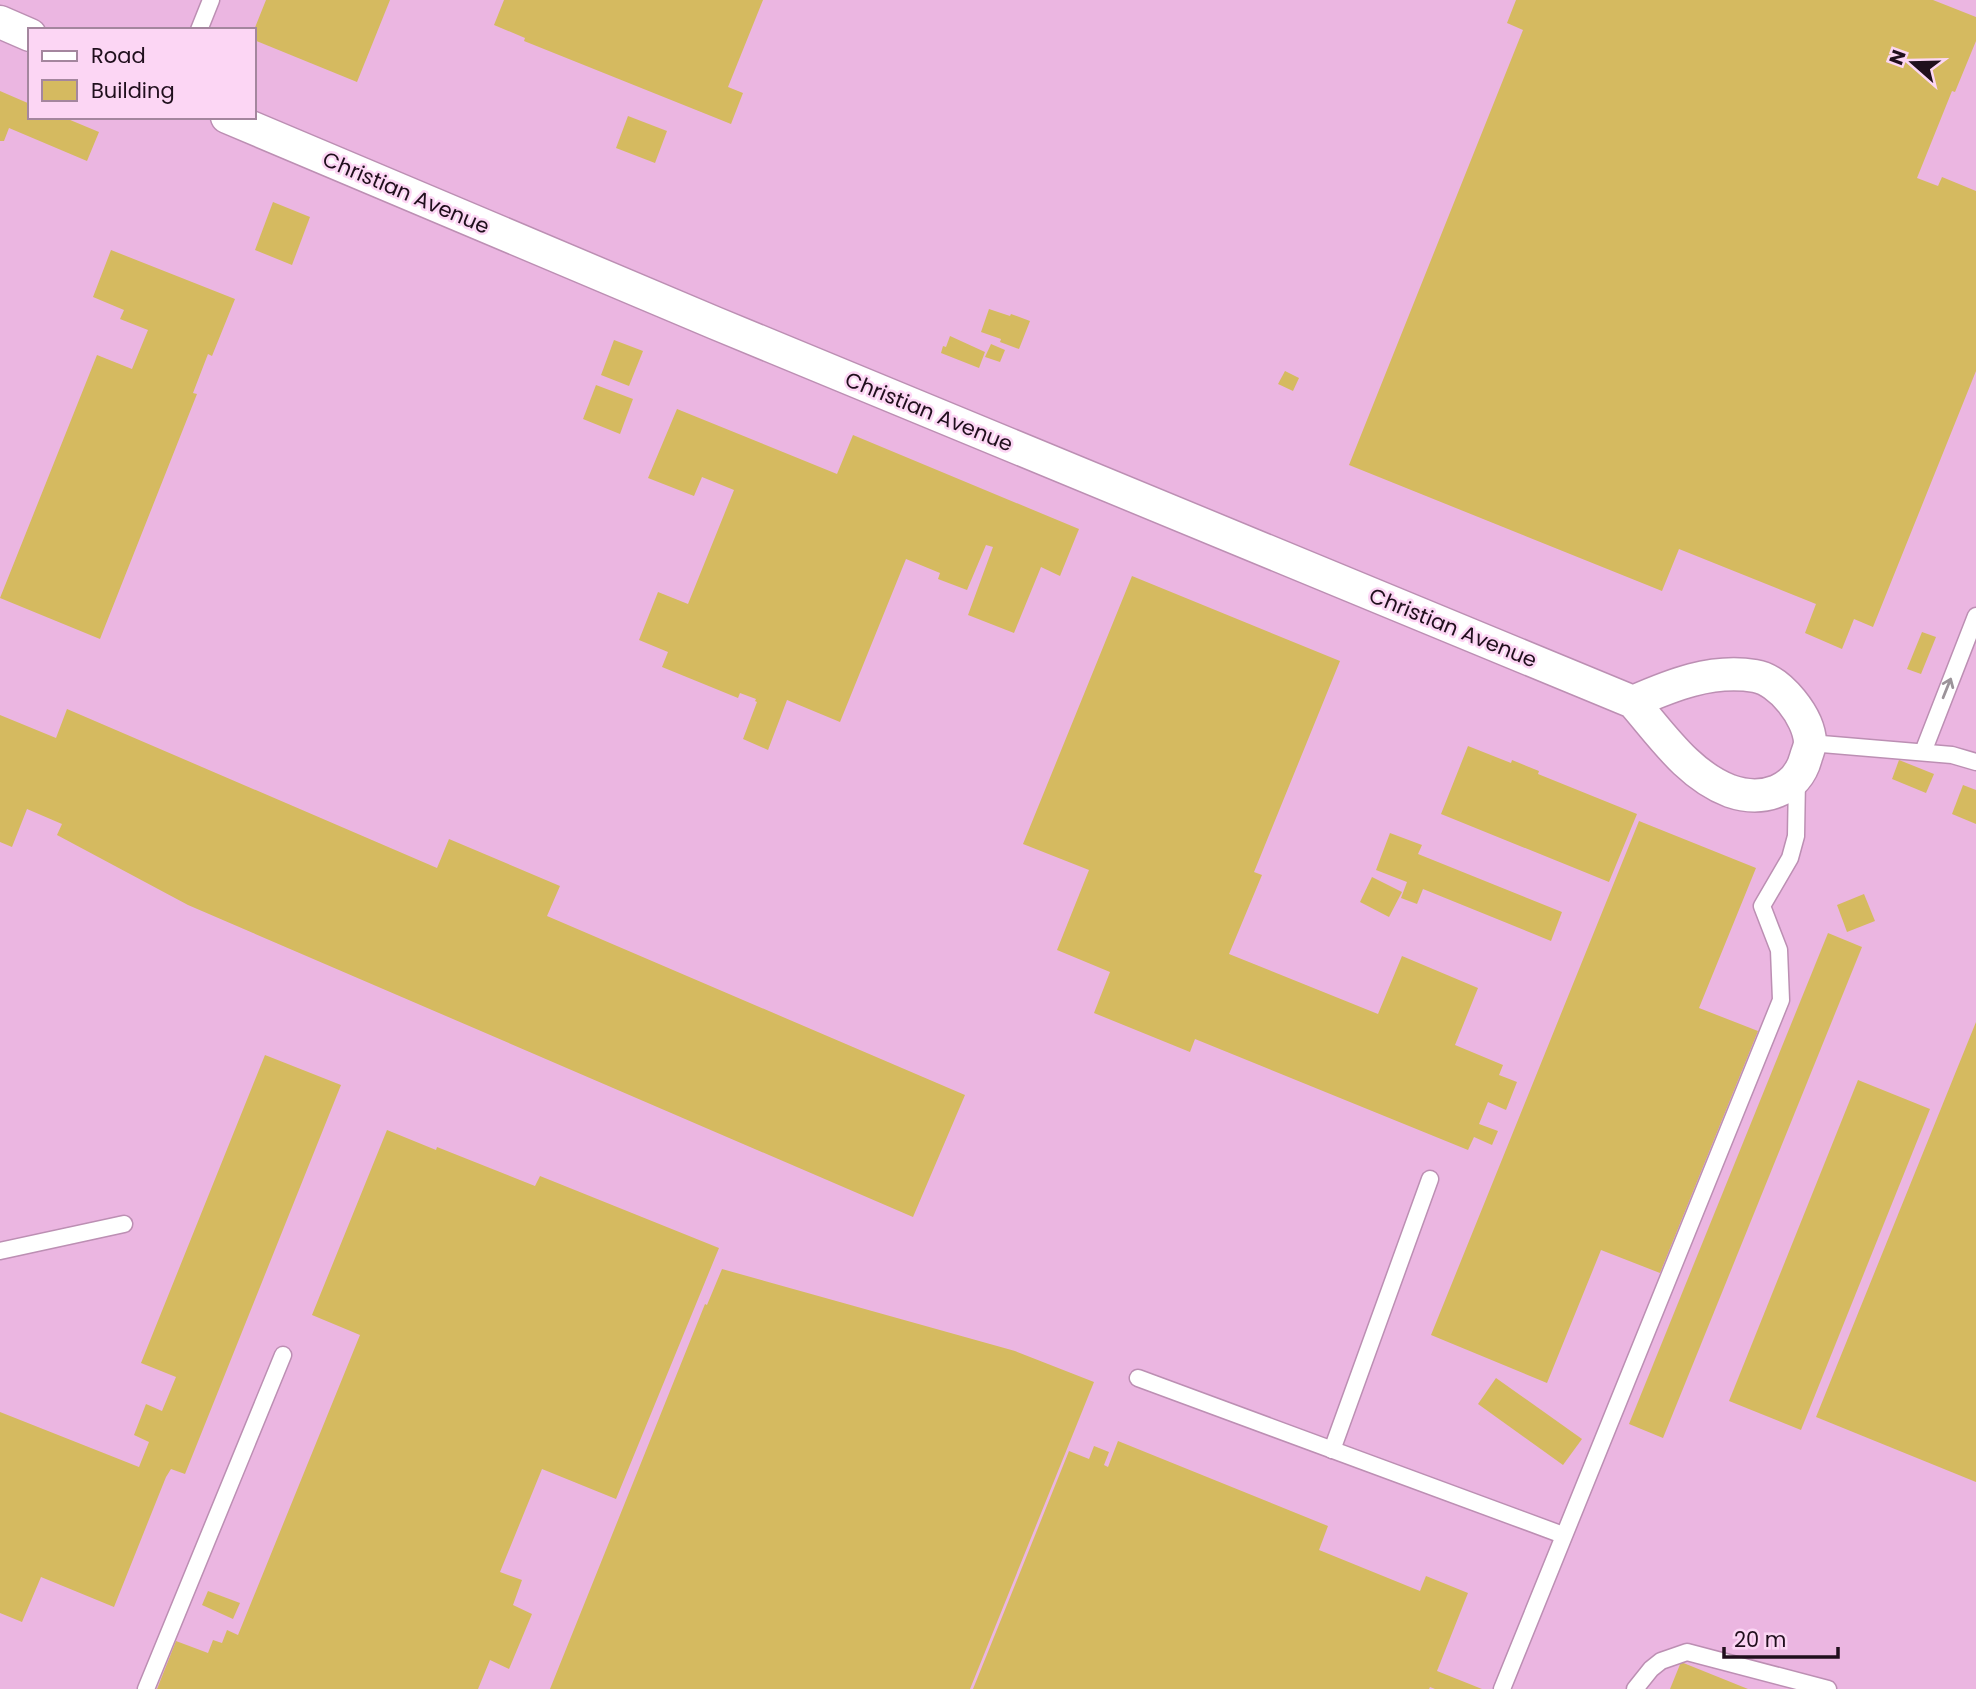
<svg xmlns="http://www.w3.org/2000/svg" width="1976" height="1689" viewBox="0 0 1976 1689" font-family="Poppins,sans-serif">
<style>
.built{fill:#ebb6e1;fill-rule:evenodd}
.building{fill:#d5ba60}
.lines{fill:none;stroke-linecap:round;stroke-linejoin:round}
.service-casing{stroke:#bc8fb3;stroke-width:19}
.minor-casing{stroke:#bc8fb3;stroke-width:35}
.service{stroke:#fff;stroke-width:16}
.minor{stroke:#fff;stroke-width:32}
.oneway{stroke:#9b9399}
.labels{text-anchor:middle;stroke-width:5;stroke-linejoin:round;paint-order:stroke}
.street-label{font-size:21px;fill:#200f1d;stroke:#fcd6f4}
</style>
<rect width="100%" height="100%" fill="#f5c5eb"/>
<path class="built" d="M0,0H1976V1689H0ZM30,30H254V117H30Z"/>
<g class="building">
<path d="M266,0H390L357,82L254,40V30Z"/>
<path d="M504,0H763L728,87L743,93L731,124L524,41L525,38L494,25Z"/>
<path d="M1516,0H1933L1976,17V41L1955,92L1952,91L1917,178L1938,186L1942,177L1976,191V371L1873,627L1854,619L1842,649L1805,633L1816,604L1679,549L1662,591L1349,465L1523,30L1507,23Z"/>
<path d="M0,91L30,104V117H63L99,132L87,161L9,128L4,141H0Z"/>
<path d="M628,116L667,131L655,163L616,148Z"/>
<path d="M273,202L310,217L292,265L255,250Z"/>
<path d="M111,250L235,299L212,356L208,354L193,393L197,394L100,639L0,598L97,355L132,369L148,330L120,319L124,310L93,297Z"/>
<path d="M989,309L1010,316L1011,314L1030,321L1019,349L1000,342L1001,339L981,332Z"/>
<path d="M950,336L985,352L979,368L941,353L943,346L946,347Z"/>
<path d="M614,340L643,351L629,386L601,375Z"/>
<path d="M991,344L1005,350L1000,362L985,357Z"/>
<path d="M1285,371L1299,378L1293,391L1278,384Z"/>
<path d="M596,385L633,399L620,434L583,419Z"/>
<path d="M677,409L837,474L853,435L1079,529L1060,576L1041,567L1014,633L968,615L993,547L986,545L967,590L938,579L940,573L906,559L840,722L787,700L768,750L743,739L757,702L755,701L756,699L740,693L738,698L662,667L668,652L639,640L658,592L688,604L734,490L702,477L694,496L648,478Z"/>
<path d="M1132,576L1340,661L1254,872L1262,875L1229,954L1378,1014L1402,956L1478,988L1455,1045L1503,1065L1499,1075L1517,1082L1506,1110L1488,1102L1479,1124L1498,1131L1492,1145L1474,1137L1468,1150L1195,1039L1190,1052L1094,1013L1110,972L1057,950L1089,870L1023,844Z"/>
<path d="M1922,632L1936,637L1921,674L1907,669Z"/>
<path d="M67,709L437,868L449,839L560,886L547,916L965,1095L913,1217L188,905L57,835L62,824L27,809L12,847L0,842V715L56,738Z"/>
<path d="M1468,746L1511,763L1512,760L1539,771L1538,774L1637,814L1609,882L1441,814Z"/>
<path d="M1899,760L1934,774L1926,793L1892,779Z"/>
<path d="M1963,785L1976,790V824L1952,814Z"/>
<path d="M1639,821L1756,868L1699,1008L1758,1031L1660,1273L1601,1250L1547,1383L1431,1335Z"/>
<path d="M1390,833L1422,845L1418,854L1562,912L1551,941L1423,889L1417,904L1401,898L1407,882L1376,870Z"/>
<path d="M1372,877L1402,892L1389,917L1360,902Z"/>
<path d="M1864,894L1875,921L1847,932L1837,905Z"/>
<path d="M1828,933L1862,947L1663,1438L1629,1424Z"/>
<path d="M1976,1022V1482L1816,1417Z"/>
<path d="M265,1055L341,1085L185,1474L171,1469L166,1477L114,1607L41,1577L22,1622L0,1613V1412L139,1467L149,1442L134,1435L146,1404L162,1411L176,1377L141,1363Z"/>
<path d="M1858,1080L1930,1109L1801,1430L1729,1401Z"/>
<path d="M387,1130L436,1150L437,1147L535,1186L540,1176L719,1248L616,1499L542,1469L500,1572L522,1580L513,1605L532,1614L509,1669L490,1660L478,1689H157L176,1641L208,1653L213,1640L222,1643L227,1630L238,1635L360,1335L312,1315Z"/>
<path d="M722,1269L1015,1351L1094,1382L970,1689H550L705,1304L707,1305Z"/>
<path d="M1496,1378L1582,1439L1563,1465L1478,1404Z"/>
<path d="M1118,1441L1328,1526L1319,1550L1420,1591L1426,1576L1468,1593L1437,1671L1482,1689H1435L1430,1687L1429,1689H973L1069,1451L1089,1459L1094,1446L1109,1452L1104,1465L1108,1467Z"/>
<path d="M208,1591L240,1603L233,1619L202,1605Z"/>
<path d="M1681,1662L1748,1689H1670Z"/>
</g>
<g class="lines">
<g class="service-casing">
<g id="service">
<path d="M199,30L211,0"/>
<path d="M1810,743L1952,755L1976,762"/>
<path d="M1923,752L1976,616"/>
<path d="M0,1251L124,1224"/>
<path d="M1138,1378L1563,1535"/>
<path d="M1332,1450L1430,1179"/>
<path d="M146,1689L283,1355"/>
<path d="M1502,1689L1781,1000L1779,950L1762,906L1790,858L1796,836L1797,779"/>
<path d="M1635,1689L1651,1669L1661,1661L1687,1652L1828,1689"/>
</g>
</g>
<g class="minor-casing">
<g id="minor">
<path d="M0,22L30,35"/>
<path d="M227,117L715,323L1633,702C1661,734 1688,775 1730,791C1762,802 1797,792 1806,757C1807,753 1810,747 1810,742C1809,717 1780,680 1755,676C1711,669 1672,685 1633,702"/>
</g>
</g>
<use href="#service" class="service"/>
<use href="#minor" class="minor"/>
</g>
<defs><path id="oneway-shaft" d="M-6 0H5M1.5-3L5.5 0L1.5 3" fill="none" stroke-width="1.6" stroke-linecap="round" stroke-linejoin="round" transform="scale(1.75)"/></defs>
<use class="oneway" href="#oneway-shaft" transform="translate(1947 688) rotate(-68)"/>
<g class="labels">
<g class="street-label">
<text transform="translate(406 193) rotate(23)" y="7">Christian Avenue</text>
<text transform="translate(929 412) rotate(22)" y="7">Christian Avenue</text>
<text transform="translate(1453 628) rotate(22)" y="7">Christian Avenue</text>
</g>
</g>
<rect x="28" y="28" width="228" height="91" fill="#fcd6f4" stroke="#a4869e" stroke-width="2"/>
<rect x="42" y="51" width="35" height="10" fill="#ffffff" stroke="#a4869e" stroke-width="2"/>
<text x="91" y="63" font-size="21" fill="#200f1d">Road</text>
<rect x="42" y="80" width="35" height="21" fill="#d5ba60" stroke="#a4869e" stroke-width="2"/>
<text x="91" y="98" font-size="21" fill="#200f1d">Building</text>
<g transform="translate(1913 63) rotate(290)" stroke="#fcd6f4" stroke-width="5" paint-order="stroke">
<path d="M0-5L12 26L0 18L-12 26Z" fill="#200f1d"/>
<text y="-10" font-size="19" font-weight="bold" text-anchor="middle" fill="#200f1d">N</text>
</g>
<path d="M1724 1647v10h114v-10" fill="none" stroke="#200f1d" stroke-width="3.5"/>
<text x="1734" y="1647" font-size="21" fill="#200f1d" stroke="#fcd6f4" stroke-width="5" paint-order="stroke">20 m</text>
</svg>
